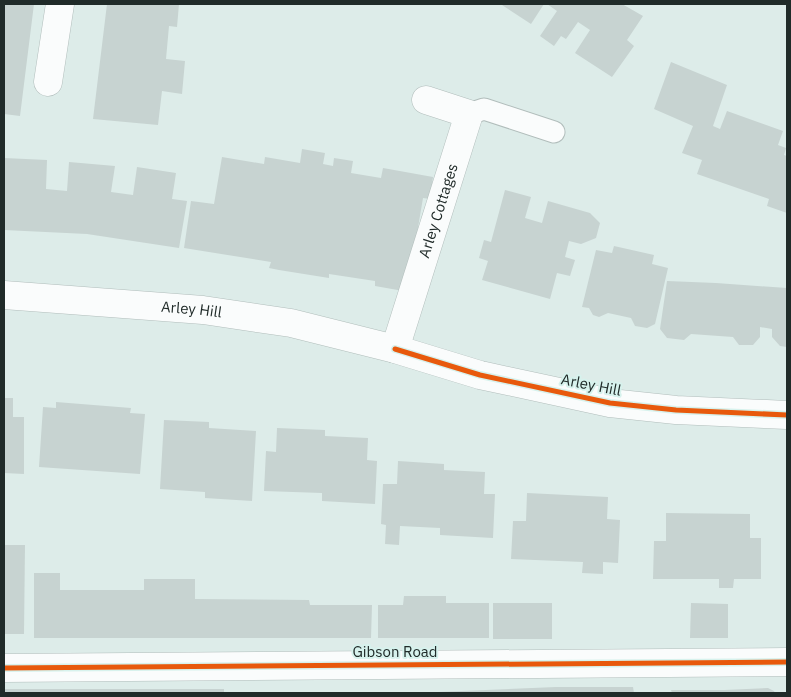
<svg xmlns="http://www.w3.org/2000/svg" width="791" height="697" viewBox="0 0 791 697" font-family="'IBM Plex Sans',sans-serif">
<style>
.building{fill:#c7d3d1}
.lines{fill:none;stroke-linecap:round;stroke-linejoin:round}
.service-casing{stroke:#b1bdbb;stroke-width:23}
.minor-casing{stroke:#b1bdbb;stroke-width:29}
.service{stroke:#fafcfc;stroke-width:21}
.minor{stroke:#fafcfc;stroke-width:28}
.cycleway-casing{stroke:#d7f2ed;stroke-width:8}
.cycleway{stroke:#e8590c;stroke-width:5}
.labels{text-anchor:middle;stroke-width:4;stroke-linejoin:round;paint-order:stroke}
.street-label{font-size:15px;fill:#202b29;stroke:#d7f2ed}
</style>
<rect width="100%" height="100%" fill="#ddece9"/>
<g class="building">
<path d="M4,4H34L20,116L4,114Z"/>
<path d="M107,4H179L177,27L169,26L166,59L185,61L182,94L162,91L158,125L93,119Z"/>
<path d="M503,4H544L531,24L502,5Z"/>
<path d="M547,4H622L643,16L627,40L634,46L612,77L575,53L590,30L578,22L566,39L561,36L554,46L540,36L557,11Z"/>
<path d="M671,62L727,85L713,126L720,129L727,111L783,131L778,145L786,148L784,155L787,156V213L767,206L769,199L697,174L702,160L682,153L693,126L654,109Z"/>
<path d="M302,149L325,153L323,164L333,166L334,158L353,161L351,173L381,178L383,168L433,177L430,199L423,198L412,263L409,292L375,286V281L329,274V278L279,270L269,268L271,262L184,248L191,201L214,204L222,157L264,164L265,157L300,163Z"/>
<path d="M4,158L47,160L46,189L67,191L69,162L115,166L111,192L133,195L137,167L176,173L172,199L187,201L179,248L87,234L4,230Z"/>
<path d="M505,190L531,197L525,218L542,223L548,201L590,213L600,223L596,238L581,244L569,241L565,257L575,260L570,276L557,273L550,299L482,280L488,261L479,258L484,240L491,242Z"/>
<path d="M614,246L654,255L652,264L668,268L655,324L647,328L635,326L631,318L608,313L599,317L593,315L589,308L582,307L596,250L612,253Z"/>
<path d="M667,281L716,283L787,288V347L780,346L772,337V329L760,327V337L753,345H739L733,337L691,334L684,340L667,338L660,329Z"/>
<path d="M4,398H13V417H24V474L4,473Z"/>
<path d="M56,402L131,408L130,413L145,414L140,474L39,467L43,407L56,408Z"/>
<path d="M164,420L209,422V428L256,431L252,501L205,498V492L160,489Z"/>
<path d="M277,428L325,430V436L368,438L367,460L377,461L375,504L322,501V493L264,491L266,451L276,452Z"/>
<path d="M398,461L444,464V470L485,472L484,494H495L493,538L440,535V528L400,526L399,545L385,544L386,525L381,524L383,484H397Z"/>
<path d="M527,493L608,497L607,519L620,520L618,563L603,562V574L582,573L583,562L511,559L513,521H526Z"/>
<path d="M666,513L750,514V538H761V579H734L733,588H719V579H653L654,541H666Z"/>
<path d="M4,545H25L24,634H4Z"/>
<path d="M34,573H60V590H144V579H195V599L309,600L310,605H372L371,638H34Z"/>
<path d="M404,596H446V603H489V638H378V605H403Z"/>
<rect x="493" y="603" width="59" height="36"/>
<path d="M691,603L728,604V638H690Z"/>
<path d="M556,687H633L634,693H437V692Z"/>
<path d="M768,688L774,691L775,693H672L671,690H724Z"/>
<rect x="4" y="689" width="220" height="4"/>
</g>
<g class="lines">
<g class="service-casing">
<path id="service" d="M469,114L484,109L554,132"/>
</g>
<g class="minor-casing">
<g id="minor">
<path d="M48,82L60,4"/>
<path id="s1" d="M4,295L203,310L291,323L395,349L480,375L610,403L676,410L787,415"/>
<path id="s2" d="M395,349L469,114L426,100"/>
<path d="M4,668L787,662"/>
</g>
</g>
<use href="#service" class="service"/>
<use href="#minor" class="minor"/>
<g class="cycleway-casing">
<g id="cycleway">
<path d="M395,349L480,375L610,403L676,410L787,415"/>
<path d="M4,668L787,662"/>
</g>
</g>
<use href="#cycleway" class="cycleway"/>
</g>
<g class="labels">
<g class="street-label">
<text dy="5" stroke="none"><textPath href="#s2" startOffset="145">Arley Cottages</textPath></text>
<text dy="5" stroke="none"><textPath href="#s1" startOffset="188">Arley Hill</textPath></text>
<text transform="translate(591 385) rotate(11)" y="5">Arley Hill</text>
<text x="395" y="657">Gibson Road</text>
</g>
</g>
<rect width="791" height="697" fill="none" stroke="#202b29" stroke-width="10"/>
</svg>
